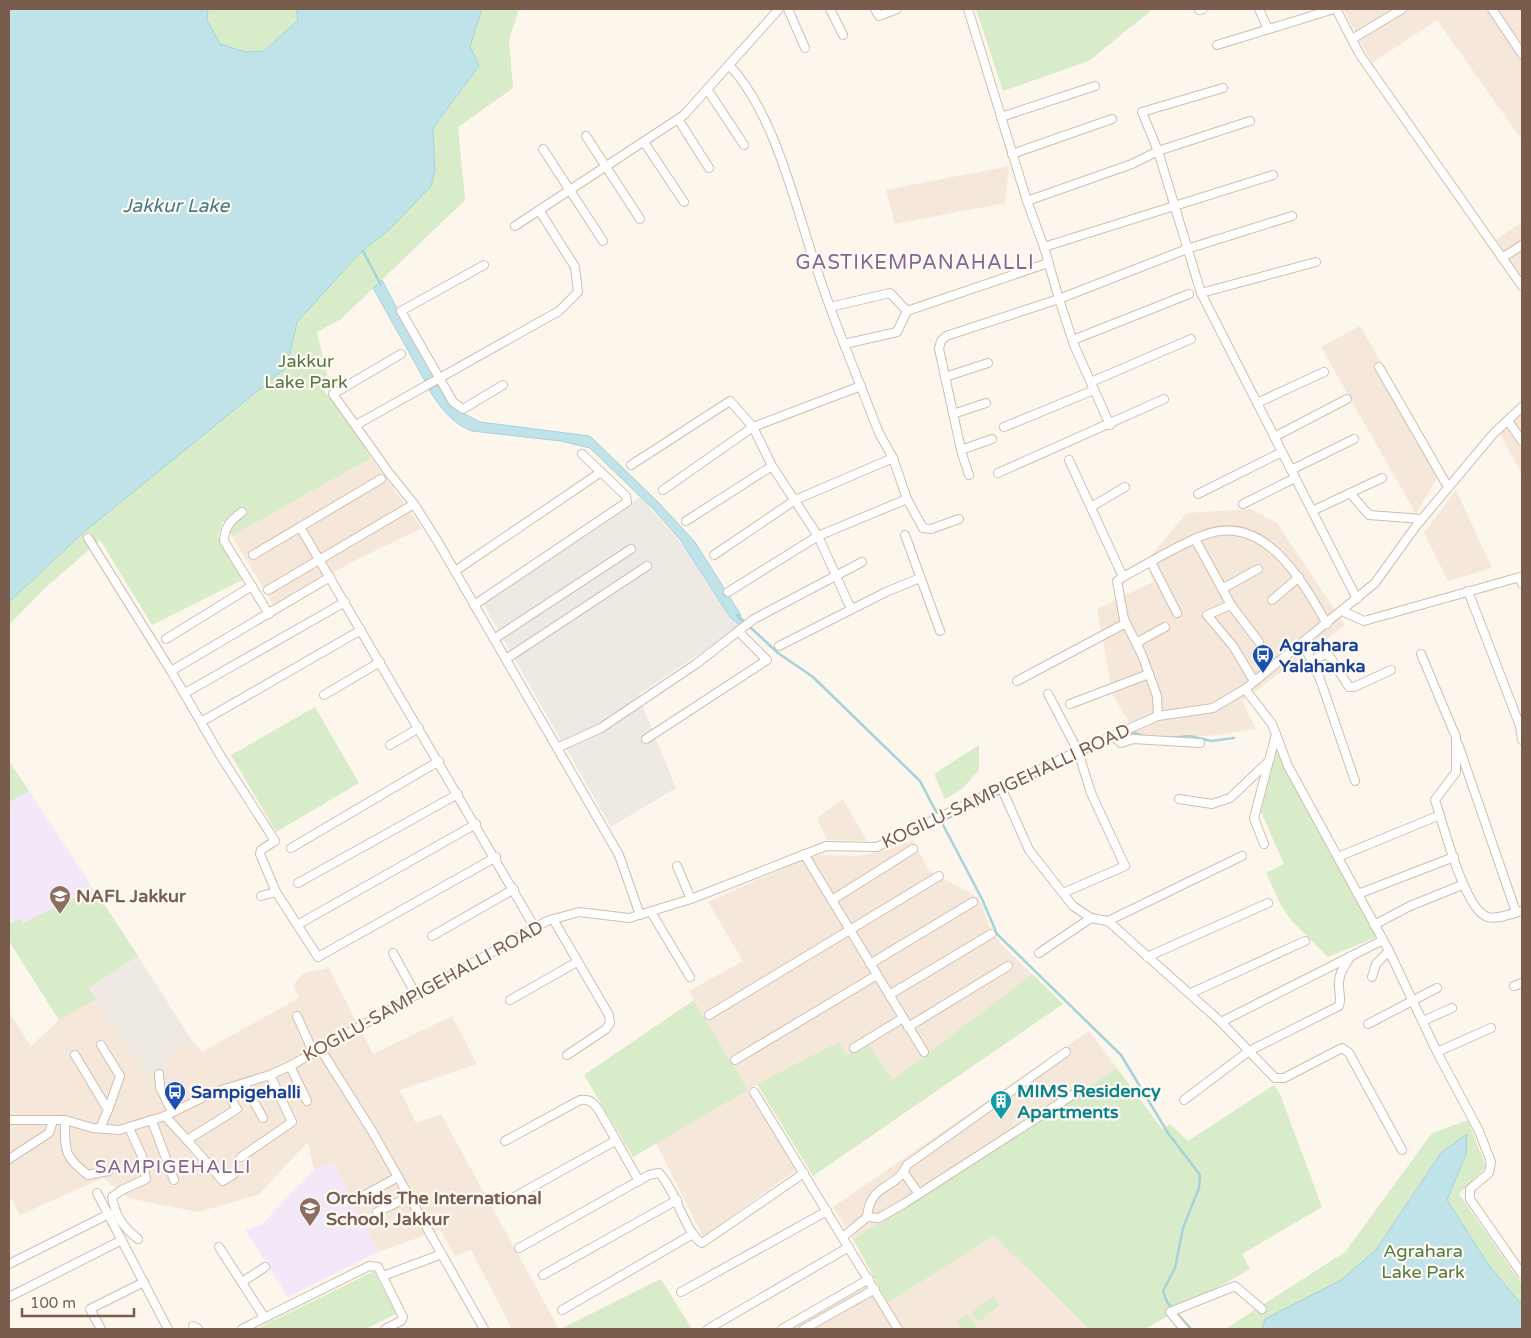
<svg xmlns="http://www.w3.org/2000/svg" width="1531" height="1338" viewBox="0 0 1531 1338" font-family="'Varela Round',sans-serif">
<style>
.residential{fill:#f5e8da}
.industrial{fill:#efe9e4}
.education{fill:#f3e8fa}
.green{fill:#d8ecc9}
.water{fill:#bfe3e8;stroke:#a5d3da}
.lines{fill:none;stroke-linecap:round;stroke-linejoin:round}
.stream{stroke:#a5d3da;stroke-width:2.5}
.minor-casing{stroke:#d1beb0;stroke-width:10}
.minor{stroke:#fff;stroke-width:8}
.labels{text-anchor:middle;stroke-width:4.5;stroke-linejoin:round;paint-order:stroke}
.park-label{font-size:18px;fill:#537a41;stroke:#fffaf3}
.transit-label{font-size:18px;font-weight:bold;fill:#164399;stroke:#fffaf3;text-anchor:start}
.street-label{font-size:18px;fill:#7a5c4d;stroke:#fffaf3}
.education-label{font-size:18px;font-weight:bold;fill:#785e54;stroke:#fffaf3;text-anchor:start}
.culture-label{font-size:18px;font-weight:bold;fill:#0d838f;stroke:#fffaf3;text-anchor:start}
.water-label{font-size:19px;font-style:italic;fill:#437c86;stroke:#fffaf3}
.neighbourhood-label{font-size:19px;letter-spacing:1px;fill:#846695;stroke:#fffaf3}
.quarter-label{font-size:20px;letter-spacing:1px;fill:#846695;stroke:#fffaf3}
</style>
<rect width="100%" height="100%" fill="#fdf6ec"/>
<g class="residential">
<path d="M1343,9H1522V140L1437,20L1372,63Z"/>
<path d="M1009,166L1005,203L895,224L886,190Z"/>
<path d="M1522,222V279L1496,240Z"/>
<path d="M1360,326L1443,468L1416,514L1321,347Z"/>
<path d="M1522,409V475L1498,430Z"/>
<path d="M371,458L422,528L354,561L274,606L232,536Z"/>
<path d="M1456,490L1492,568L1448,581L1424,533Z"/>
<path d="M1251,509L1277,523L1345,625L1242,701L1256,729L1209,736L1139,738L1113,696L1097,609L1153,582L1147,561L1186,513Z"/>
<path d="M843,799L867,841L827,840L817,818Z"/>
<path d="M913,840L929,871L979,898L989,925L1001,944L1032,974L893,1081L868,1043L846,1055L757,1084L748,1090L796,1170L703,1237L656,1143L748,1090L689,991L743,961L708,902L797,862L820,855L858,856L888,850Z"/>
<path d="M329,968L373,1054L452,1016L477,1064L400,1090L416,1123L441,1114L559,1329H512L471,1250L455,1256L440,1230L378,1252L333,1162L314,1170L308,1142L258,1195L198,1212L128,1198L103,1178L20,1215L9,1195V1012L31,1046L59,1020L96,999L149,1075L163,1056L191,1039L202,1052L299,998L293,985L304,973Z"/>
<path d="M1089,1031L1117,1068L853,1239L833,1207Z"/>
<path d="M994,1236L1089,1329H791L875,1281L888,1303Z"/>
</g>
<g class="industrial">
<path d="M640,497L690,553L730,617L741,626L638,695L676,788L611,827L483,604Z"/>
<path d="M138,956L191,1039L163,1056L168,1064L149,1076L89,988Z"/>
</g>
<g class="education">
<path d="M9,761L138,956L89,988L96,999L59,1020L9,941Z"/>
<path d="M333,1162L378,1252L288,1297L245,1230L261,1225L314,1170Z"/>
</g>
<g class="green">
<path d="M208,9H296L298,20L264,51L245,52L220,44L207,20Z"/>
<path d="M482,9H519L509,40L513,88L458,127L465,200L341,319L317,332L329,383L321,387L351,424L371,458L232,536L223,521L218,536L242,580L152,625L100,540L44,589L9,625V602L15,595L84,532L244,401L290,357L297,322L360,253L391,228L431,186L435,171L433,128L479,66L470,46Z"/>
<path d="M976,9H1153L1089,61L1003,91Z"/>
<path d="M315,707L359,783L276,832L231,755Z"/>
<path d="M979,745V770L962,789L945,799L934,774Z"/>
<path d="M1277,748L1377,937L1328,957L1291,920L1282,907L1266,873L1284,864L1261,812Z"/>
<path d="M9,761L29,791L9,802Z"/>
<path d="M94,889L138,956L89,988L96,999L59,1020L9,941V924L20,919L23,923Z"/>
<path d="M1032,974L1063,1004L813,1176L757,1084L839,1042L846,1055L868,1043L893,1080Z"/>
<path d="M694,1000L748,1090L633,1157L584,1075Z"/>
<path d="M1117,1068L1162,1129L1170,1124L1188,1141L1274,1085L1280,1094L1322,1207L1242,1254L1250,1269L1145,1329H1089L994,1236L888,1303L853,1239Z"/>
<path d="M1468,1120L1486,1167L1459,1194L1522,1284V1329H1225L1345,1252L1432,1133Z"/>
<path d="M374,1271L396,1314L366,1329H256Z"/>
<path d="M661,1279L692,1329H561Z"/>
<path d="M992,1296L999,1305L979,1322L971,1313Z"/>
<path d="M967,1314L977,1326L973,1329H963L957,1322Z"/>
</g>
<g class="water">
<path d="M9,9H208L207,20L220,44L245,52L264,51L298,20L296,9H482L470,46L479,66L433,128L435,171L431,186L391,228L360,253L297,322L287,367L84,532L9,602Z"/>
<path d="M382,280L433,377L425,381L373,288Z"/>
<path d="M438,385L450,406L480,422L590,436L659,503L695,542L741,615L738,618L743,623L741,626L730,617L681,541L655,511L590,448L561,441L472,431C451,423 441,408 429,390Z"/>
<path d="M1467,1134L1466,1154L1447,1200L1488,1264L1522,1305V1329H1262L1265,1319L1341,1280L1376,1250L1441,1153Z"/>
</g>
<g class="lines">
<g class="stream">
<path d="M363,251L381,285"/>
<path d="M737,615L778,653L813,677L920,781L982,899L997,934L1121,1055L1168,1133L1200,1175L1199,1188L1183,1228L1175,1268L1163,1291L1167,1302L1191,1329"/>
<path d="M1119,738L1132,732L1144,736"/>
<path d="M1169,738L1190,736L1211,741L1234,738"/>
<path d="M941,821L1114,740"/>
</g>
<g class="minor-casing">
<g id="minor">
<path d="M788,9L805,48"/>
<path d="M830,9L843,35"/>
<path d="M875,9L879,16L897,9"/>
<path d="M968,9L1027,201L1044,247L1059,299L1187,249L1292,216"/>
<path d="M1259,9L1268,29"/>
<path d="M1336,9L1360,55L1522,286"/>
<path d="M1492,9L1522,54"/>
<path d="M1199,10L1203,9"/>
<path d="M1352,39L1402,9"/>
<path d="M1217,45L1334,9"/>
<path d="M729,65C769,107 790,184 807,239C818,274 830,309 844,344"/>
<path d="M1223,88L1142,112L1158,151L1201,293L1357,599"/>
<path d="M707,89L744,145"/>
<path d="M1001,117L1095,86"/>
<path d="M678,119L709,168"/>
<path d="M586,136L640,219"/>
<path d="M644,142L684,202"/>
<path d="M543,149L603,241"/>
<path d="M1012,154L1112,119"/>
<path d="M1027,201L1132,164L1158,151L1250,121"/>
<path d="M515,226L684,115L779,9"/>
<path d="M1044,247L1273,175"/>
<path d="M1502,258L1522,245"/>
<path d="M484,265L401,311L453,402L463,409L503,385"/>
<path d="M1201,293L1316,262"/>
<path d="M830,307L890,293L907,311"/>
<path d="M1073,340L1189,294"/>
<path d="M401,354L333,394L389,473L414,504L438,542L619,855L640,915"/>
<path d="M1379,367L1448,487"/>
<path d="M945,377L988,363"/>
<path d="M1091,382L1191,339"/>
<path d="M1257,403L1324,372"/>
<path d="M953,414L986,403"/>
<path d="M1508,421L1522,441"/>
<path d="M356,425L559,311L578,292L575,267L539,210"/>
<path d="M1004,427L1094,390"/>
<path d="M1274,437L1347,399"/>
<path d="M961,450L992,439"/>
<path d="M1069,460L1123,577"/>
<path d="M631,465L730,401L753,427L772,466L818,536L851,609"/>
<path d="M1291,470L1354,439"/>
<path d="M998,473L1164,399"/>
<path d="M969,475L962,454L939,349L941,341L946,336L1059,299L1074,345L1110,425"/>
<path d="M663,490L753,427L861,386"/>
<path d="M1350,493L1369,515L1422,519"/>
<path d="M1198,494L1282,452"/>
<path d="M1243,504L1295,478"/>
<path d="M1091,507L1125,487"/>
<path d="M1312,511L1382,478"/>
<path d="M242,512C230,521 225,526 224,541L269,614"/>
<path d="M959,519L931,529L923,528L907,499L893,458L879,433L844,344L897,332L907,311L1048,263"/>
<path d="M686,521L772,466"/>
<path d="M300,527L535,928"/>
<path d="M905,535L940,631"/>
<path d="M88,538L171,671"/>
<path d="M1195,539L1231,605L1207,615L1233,646L1254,681"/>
<path d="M253,555L381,479"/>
<path d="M714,555L795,500L893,458"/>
<path d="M1151,562L1177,613"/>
<path d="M455,571L601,472"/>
<path d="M330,577L171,671L220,755L275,841L261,850L260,854L276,892L318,957L496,857"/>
<path d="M1222,589L1258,569"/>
<path d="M268,590L414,504"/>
<path d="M1468,591L1520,726L1522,740"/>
<path d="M728,592L818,536L907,499"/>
<path d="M1272,600L1299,577"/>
<path d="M474,605L627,502L626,496L582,454"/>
<path d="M1231,605L1259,642"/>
<path d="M1342,611L1364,621L1520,577L1522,584"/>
<path d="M166,639L252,586"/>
<path d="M494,639L631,549"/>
<path d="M1136,643L1165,627"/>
<path d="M1303,643L1320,679L1355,781"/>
<path d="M779,646L886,592L920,578"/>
<path d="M1421,654L1456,737V772L1435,800C1443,823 1465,912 1488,917C1497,920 1513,913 1522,911"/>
<path d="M506,659L647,566"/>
<path d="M1311,661L1325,654L1330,657L1349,687H1354L1391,670"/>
<path d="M1017,681L1126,623"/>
<path d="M1245,689L1272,724L1288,766L1389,951L1437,1052L1479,1131L1491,1162L1489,1173L1470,1189V1199L1522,1274"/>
<path d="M185,693L345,602"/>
<path d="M1048,694L1078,751L1091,793L1125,866L1063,893"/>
<path d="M324,695L380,662"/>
<path d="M1070,704L1149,674"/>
<path d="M1158,716L1157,696L1142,655L1124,619L1117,581L1123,577C1149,563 1176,546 1204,535C1264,512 1302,580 1327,624"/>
<path d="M201,722L361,630"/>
<path d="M1113,736L1121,743L1133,739L1200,743"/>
<path d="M646,739L767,660L739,632"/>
<path d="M1458,744L1516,912"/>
<path d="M390,745L419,728"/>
<path d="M557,748L601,728L696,664L754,619L862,562"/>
<path d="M1001,787L1029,850L1073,906L1091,918L1108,921L1221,1022L1275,1078H1284L1342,1048L1349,1053L1402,1150"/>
<path d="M1179,799L1212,804L1230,798L1267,763"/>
<path d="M1264,844L1254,818L1276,734"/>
<path d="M291,848L439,761"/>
<path d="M804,854L924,1052"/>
<path d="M1338,857L1440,815"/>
<path d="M677,866L691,899"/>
<path d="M298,883L458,794"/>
<path d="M1358,894L1454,857"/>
<path d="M261,896L276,892"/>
<path d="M832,900L913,849"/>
<path d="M651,912L690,977"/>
<path d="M553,919L609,1015L610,1023L606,1029L567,1055"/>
<path d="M1108,921L1242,856"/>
<path d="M299,924L476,824"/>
<path d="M1374,925L1410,906L1462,885"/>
<path d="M432,936L514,889"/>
<path d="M393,953L416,995"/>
<path d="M1039,953L1091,918"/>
<path d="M1147,957L1268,903"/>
<path d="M870,964L973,902"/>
<path d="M1372,977L1376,964L1389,951"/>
<path d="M1514,986L1522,983"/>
<path d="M1191,993L1305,941"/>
<path d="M889,995L991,934"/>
<path d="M510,1000L577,962"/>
<path d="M709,1015L939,876"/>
<path d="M297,1016L314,1054"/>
<path d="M1423,1021L1452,1008"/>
<path d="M1221,1022L1383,940"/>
<path d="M1368,1024L1437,988"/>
<path d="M908,1027L1008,966"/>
<path d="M101,1045L120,1076L108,1110"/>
<path d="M854,1048L903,1018"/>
<path d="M321,1050L372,1131L484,1329"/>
<path d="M1437,1052L1491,1028"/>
<path d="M75,1055L108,1110L100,1128"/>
<path d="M735,1060L877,975"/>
<path d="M290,1066L307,1101"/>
<path d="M159,1074L160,1087L172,1112"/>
<path d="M244,1084L263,1118"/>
<path d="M754,1092L898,1329"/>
<path d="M1184,1100L1249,1051L1339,1006C1342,997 1338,991 1339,982C1339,972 1346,964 1351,956"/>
<path d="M165,1116L187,1140L237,1109L225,1089"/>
<path d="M9,1120H65L93,1128L119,1130L165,1116L212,1093L270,1075L290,1066L547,921L579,912L629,918L691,899L826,846L877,847L1078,751L1158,716L1213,708L1245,689L1375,583L1416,526L1494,433L1522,407"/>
<path d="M65,1120C65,1150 63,1156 88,1175L108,1171"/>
<path d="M152,1121L174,1180"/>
<path d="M129,1128L142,1156L146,1179L122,1190L112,1197C116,1217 122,1226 138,1239"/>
<path d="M187,1140L223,1181L234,1174"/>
<path d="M505,1141L580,1100C591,1099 594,1103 600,1112L639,1181"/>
<path d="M241,1157L292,1122L270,1075"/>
<path d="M9,1159L49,1133L53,1121"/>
<path d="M904,1173L919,1194"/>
<path d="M97,1193L168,1329"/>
<path d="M365,1195L398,1177"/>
<path d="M507,1201L615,1141"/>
<path d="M377,1212L409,1197"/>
<path d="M867,1217C870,1182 897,1190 907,1165L1066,1052"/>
<path d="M843,1237L867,1217L879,1218L905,1203L1077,1092"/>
<path d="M219,1247L264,1317"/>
<path d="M519,1248L649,1175L659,1173C676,1190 685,1233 702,1243L804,1173"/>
<path d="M9,1264L109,1214"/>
<path d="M543,1275L677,1200"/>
<path d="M383,1276L442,1254"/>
<path d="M242,1282L265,1267"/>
<path d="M681,1292L827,1211"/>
<path d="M9,1297L122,1240"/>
<path d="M562,1310L693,1234"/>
<path d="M193,1326L198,1329"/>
<path d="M101,1329L90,1309L144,1282"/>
<path d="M242,1329L369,1266L378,1267L403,1317L401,1321L385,1329"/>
<path d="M708,1329L849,1247"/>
<path d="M782,1329L869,1279"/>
<path d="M804,1329L875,1289"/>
<path d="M1184,1329L1170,1312L1235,1286L1262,1309"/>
</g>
</g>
<use href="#minor" class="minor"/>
</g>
<defs>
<g id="bus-pin" transform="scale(1.125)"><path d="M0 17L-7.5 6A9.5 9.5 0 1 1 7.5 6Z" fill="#1a4fb4" stroke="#fffaf3"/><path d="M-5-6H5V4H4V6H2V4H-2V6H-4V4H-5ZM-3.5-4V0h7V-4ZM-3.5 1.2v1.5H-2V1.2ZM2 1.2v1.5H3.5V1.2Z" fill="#fff"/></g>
<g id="school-pin" transform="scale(1.125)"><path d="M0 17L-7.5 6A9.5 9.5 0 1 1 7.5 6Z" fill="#8d6e63" stroke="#fffaf3"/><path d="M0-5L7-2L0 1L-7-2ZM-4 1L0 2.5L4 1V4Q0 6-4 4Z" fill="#fff"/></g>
<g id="building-pin" transform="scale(1.125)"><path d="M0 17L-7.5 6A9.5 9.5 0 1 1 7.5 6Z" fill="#0f9aa8" stroke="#fffaf3"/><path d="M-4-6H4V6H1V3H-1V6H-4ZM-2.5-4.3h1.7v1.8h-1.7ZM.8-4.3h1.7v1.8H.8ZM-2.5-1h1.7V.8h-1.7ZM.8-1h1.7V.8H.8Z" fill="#fff"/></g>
</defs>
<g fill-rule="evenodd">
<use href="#bus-pin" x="1263" y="655"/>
<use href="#school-pin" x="60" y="896"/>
<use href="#bus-pin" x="175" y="1092"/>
<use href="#building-pin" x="1001" y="1101"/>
<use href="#school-pin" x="310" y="1208"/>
</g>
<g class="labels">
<g class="park-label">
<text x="306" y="367">Jakkur<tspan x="306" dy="21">Lake Park</tspan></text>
<text x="1423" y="1257">Agrahara<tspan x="1423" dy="21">Lake Park</tspan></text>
</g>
<g class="transit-label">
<text x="1279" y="651">Agrahara<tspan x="1279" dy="21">Yalahanka</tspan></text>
<text x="191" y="1098">Sampigehalli</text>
</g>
<g class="street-label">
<text transform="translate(1006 786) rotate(-25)" y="6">KOGILU-SAMPIGEHALLI ROAD</text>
<text transform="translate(423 991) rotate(-29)" y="6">KOGILU-SAMPIGEHALLI ROAD</text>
</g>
<g class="education-label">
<text x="76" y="902">NAFL Jakkur</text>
<text x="326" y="1204">Orchids The International<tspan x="326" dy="21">School, Jakkur</tspan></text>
</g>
<g class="culture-label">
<text x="1017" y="1097">MIMS Residency<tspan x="1017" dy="21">Apartments</tspan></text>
</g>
<g class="water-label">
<text x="176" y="212">Jakkur Lake</text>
</g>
<g class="neighbourhood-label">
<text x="173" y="1173">SAMPIGEHALLI</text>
</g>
<g class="quarter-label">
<text x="915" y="269">GASTIKEMPANAHALLI</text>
</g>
</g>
<rect width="1531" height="1338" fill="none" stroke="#7a5c4d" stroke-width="20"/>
<path d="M22 1308v8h112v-8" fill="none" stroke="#7a5c4d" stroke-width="2.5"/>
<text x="30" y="1308" font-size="15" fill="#7a5c4d" stroke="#fffaf3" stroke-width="4" paint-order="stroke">100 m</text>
</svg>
